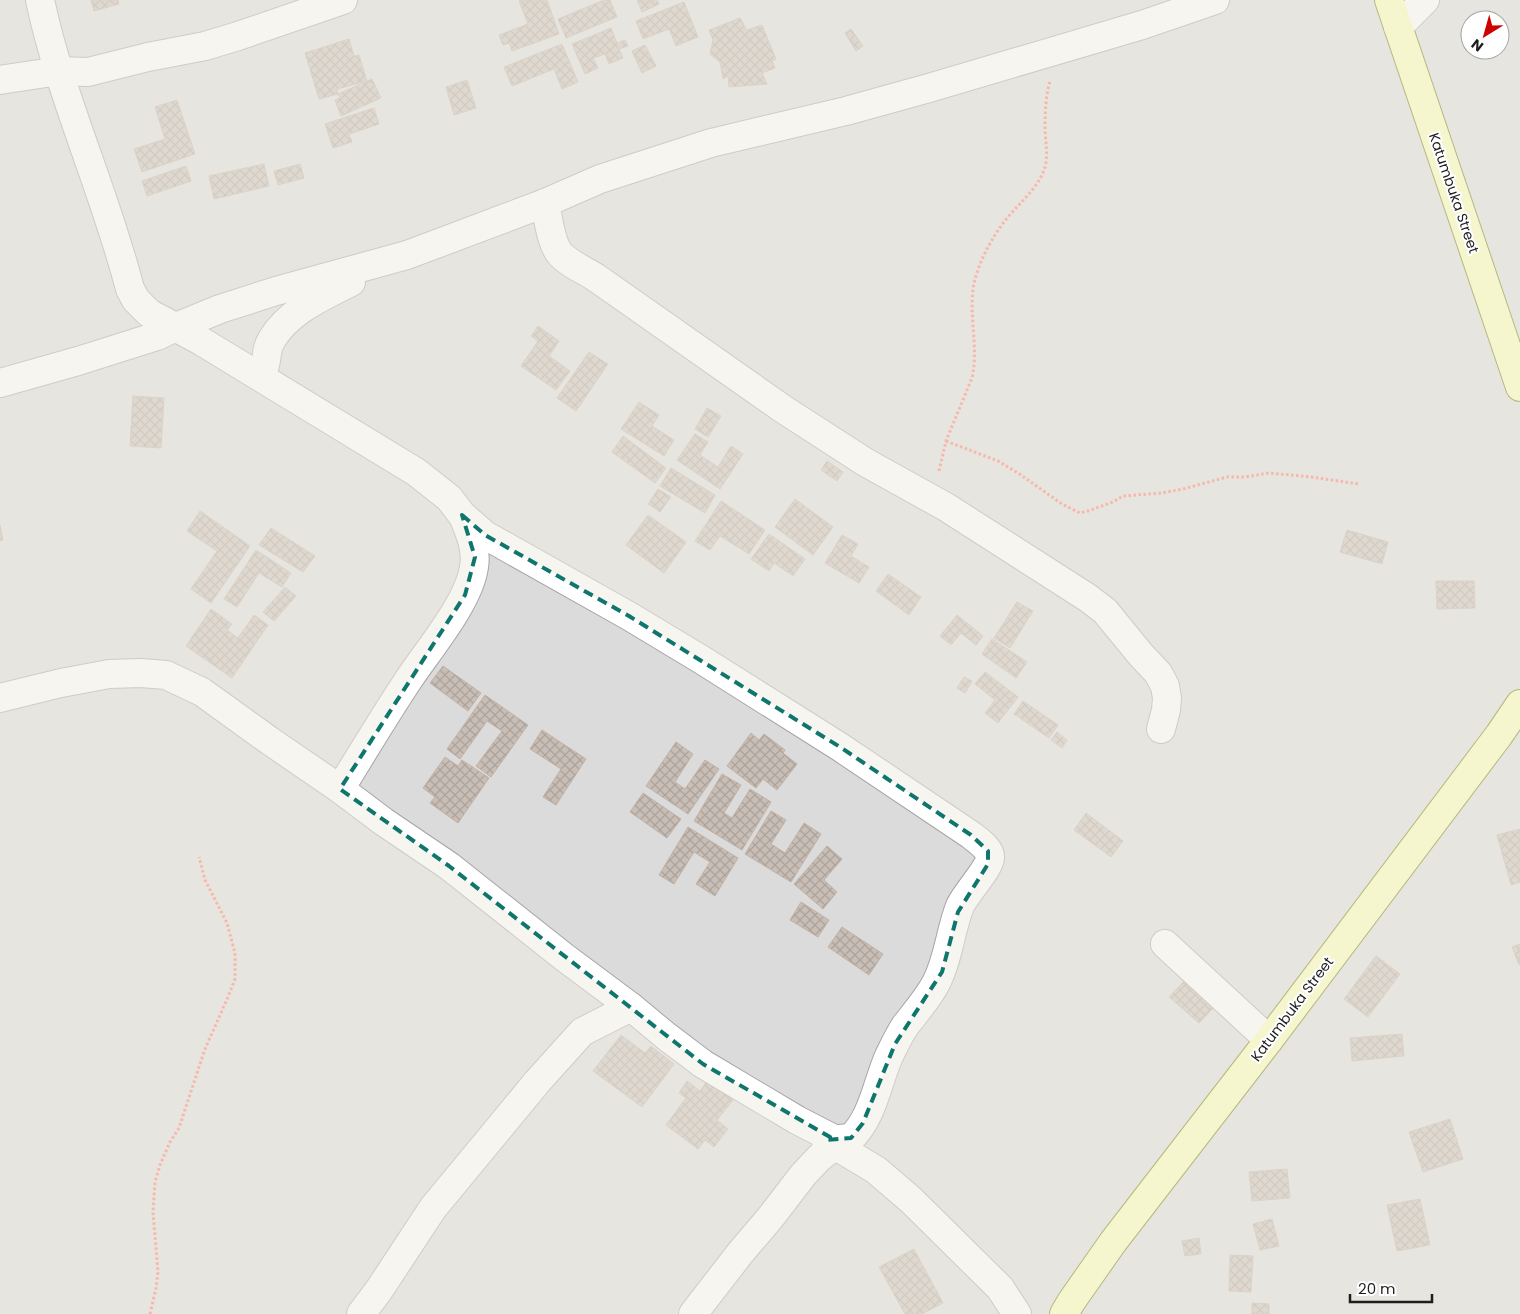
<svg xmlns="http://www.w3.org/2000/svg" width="1520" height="1314" viewBox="0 0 1520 1314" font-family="Poppins,sans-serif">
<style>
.residential{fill:#dcdbdb;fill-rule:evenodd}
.building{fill:url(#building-cross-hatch);stroke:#c3b2a5}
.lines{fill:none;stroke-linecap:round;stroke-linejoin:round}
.street-casing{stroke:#a5a5a5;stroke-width:30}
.secondary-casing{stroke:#6c7b00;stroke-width:30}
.path{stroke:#f76;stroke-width:3;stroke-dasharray:2.5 2.5;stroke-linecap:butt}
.street{stroke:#fff;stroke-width:28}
.secondary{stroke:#faffb3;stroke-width:28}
.marked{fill:none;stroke:#0f766e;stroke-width:4;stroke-dasharray:10 6;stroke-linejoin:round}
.labels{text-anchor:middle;stroke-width:4;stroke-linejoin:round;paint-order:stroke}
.street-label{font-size:14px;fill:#1e1e1e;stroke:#fff}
</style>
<defs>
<pattern id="building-cross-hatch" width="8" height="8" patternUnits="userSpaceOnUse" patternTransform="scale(1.25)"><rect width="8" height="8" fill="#c8beb6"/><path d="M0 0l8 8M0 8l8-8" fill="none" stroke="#aba39c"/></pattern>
</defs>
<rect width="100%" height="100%" fill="#f0ece4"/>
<path class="residential" d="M0,0H1520V1314H0ZM1470,20H1500V50H1470Z"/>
<g class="building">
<path d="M91,0H118L119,4L94,11Z"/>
<path d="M522,0H547L559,34L512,51L509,43L503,45L499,35L528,24L519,1Z"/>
<path d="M604,0H610L617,17L566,38L558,19Z"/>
<path d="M637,0H657L659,4L642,12Z"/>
<path d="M684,2L698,37L676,46L669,29L643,39L636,21Z"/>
<path d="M740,18L747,30L762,25L776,59L772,61L775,68L762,73L767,84L729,87L728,76L723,79L720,62L710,54L713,40L709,30Z"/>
<path d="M611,28L617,43L625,40L628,46L619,49L623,58L609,64L605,54L593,58L598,68L585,74L572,44Z"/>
<path d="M851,29L863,46L856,51L845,33Z"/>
<path d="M349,39L354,56L359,55L367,81L337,89L338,94L319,99L305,53Z"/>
<path d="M562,44L578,82L562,89L554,69L512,86L504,67Z"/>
<path d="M645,45L656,66L642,73L632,51Z"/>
<path d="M372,79L381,98L341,116L335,100L340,98L338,94Z"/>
<path d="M467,80L476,108L454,115L446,87Z"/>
<path d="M177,100L195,154L142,172L134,149L165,139L155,107Z"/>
<path d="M374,108L379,124L349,134L352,142L333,148L325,124Z"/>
<path d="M264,164L269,186L214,199L209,176Z"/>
<path d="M300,164L304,178L278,185L274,171Z"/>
<path d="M186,166L191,181L147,196L142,181Z"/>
<path d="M538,326L559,341L549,356L570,371L556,390L521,366L538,341L531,336Z"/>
<path d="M589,352L608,364L576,411L557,398Z"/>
<path d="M133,396L164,398L161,448L130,446Z"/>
<path d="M639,402L659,415L652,426L674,440L664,456L621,429Z"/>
<path d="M707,408L721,416L708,437L695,429Z"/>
<path d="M695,434L708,442L700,455L718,467L731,446L743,454L720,489L677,460Z"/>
<path d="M623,436L666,468L655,483L612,452Z"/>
<path d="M827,461L843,472L837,481L821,470Z"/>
<path d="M671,468L715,495L705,513L660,486Z"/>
<path d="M658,489L671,497L660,512L648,504Z"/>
<path d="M795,499L833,527L813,555L775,527Z"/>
<path d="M721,501L765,530L749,554L720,536L710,550L695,541Z"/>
<path d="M200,511L250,546L211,603L191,589L217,551L187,531Z"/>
<path d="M648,515L686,542L664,573L626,545Z"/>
<path d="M0,525L3,540L0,541Z"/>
<path d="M271,528L315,556L303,572L259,545Z"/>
<path d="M1347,530L1388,542L1382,564L1340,552Z"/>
<path d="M769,534L805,559L793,576L774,563L769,571L751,559Z"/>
<path d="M842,535L858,544L851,556L869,567L859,583L825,563Z"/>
<path d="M256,550L291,573L282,587L259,573L237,607L224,599Z"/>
<path d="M888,574L921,597L909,615L876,591Z"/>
<path d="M1436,581H1474L1475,608L1437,609Z"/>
<path d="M285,587L296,596L274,621L263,612Z"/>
<path d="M1017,602L1033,611L1010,648L994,638Z"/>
<path d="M211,609L232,624L227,630L238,638L254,615L268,625L232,678L186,646Z"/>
<path d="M957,615L983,636L976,645L961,633L951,645L940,636Z"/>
<path d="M992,639L1027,662L1016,678L982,654Z"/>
<path d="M443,666L481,693L468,711L430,683Z"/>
<path d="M985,672L1018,697L998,723L985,713L995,700L975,684Z"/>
<path d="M964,677L972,681L965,693L957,688Z"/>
<path d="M485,695L528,725L491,777L476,766L502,731L487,721L460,759L447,749Z"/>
<path d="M1023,701L1058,725L1049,738L1014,714Z"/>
<path d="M542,730L586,759L556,805L543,797L561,769L530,749Z"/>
<path d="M1057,732L1067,740L1062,748L1051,740Z"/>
<path d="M751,733L759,740L764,734L785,750L783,753L797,764L777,790L763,779L756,788L727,766Z"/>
<path d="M676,742L693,754L675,782L685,789L705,760L719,769L688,814L646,786Z"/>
<path d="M445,757L458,766L462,760L489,778L458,823L430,803L435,797L423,788Z"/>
<path d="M722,774L741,785L724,813L732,818L750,789L771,802L742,850L694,821Z"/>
<path d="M643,793L681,819L667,838L630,812Z"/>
<path d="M771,811L786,820L771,844L785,853L804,823L821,834L791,882L745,854Z"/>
<path d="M1086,813L1123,841L1111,857L1074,830Z"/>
<path d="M688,827L738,858L715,896L696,884L710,862L694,852L674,884L659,875Z"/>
<path d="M1520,829V882L1511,885L1497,835Z"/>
<path d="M827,846L842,859L824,880L837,892L823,909L794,884Z"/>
<path d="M801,902L829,920L818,937L790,920Z"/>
<path d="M842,927L883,954L869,975L828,947Z"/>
<path d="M1520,944V964L1519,965L1512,947Z"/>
<path d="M1376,956L1400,974L1368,1017L1344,999Z"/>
<path d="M1187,978L1216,1005L1199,1023L1169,997Z"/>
<path d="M1402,1034L1404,1056L1352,1061L1350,1038Z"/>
<path d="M621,1035L645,1053L651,1046L674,1064L642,1107L593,1071Z"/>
<path d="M687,1081L700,1091L707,1081L733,1100L717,1120L728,1129L714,1147L705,1140L698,1149L666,1125L686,1098L679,1093Z"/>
<path d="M1450,1119L1463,1159L1423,1172L1409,1132Z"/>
<path d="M1287,1169L1290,1198L1252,1201L1249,1172Z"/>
<path d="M1420,1199L1430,1245L1397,1251L1387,1205Z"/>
<path d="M1272,1219L1279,1246L1260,1250L1253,1224Z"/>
<path d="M1199,1238L1201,1254L1185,1256L1182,1241Z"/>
<path d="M914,1249L943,1303L922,1314H905L879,1267Z"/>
<path d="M1230,1255L1253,1256L1251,1292L1229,1291Z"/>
<path d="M1252,1303L1269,1304V1314H1252Z"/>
</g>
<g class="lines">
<g class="street-casing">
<g id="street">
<path d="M40,0C61,99 105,191 130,289L136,300L149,313L201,341L416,472L449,498L462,515L485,535L629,616L702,660L840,747L971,835C977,840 991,849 990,858C989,869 966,893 960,906C950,931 949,958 936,983C928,998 916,1012 905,1026C899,1035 894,1046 889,1056C877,1083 873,1117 851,1138L826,1140L829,1150L819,1158L803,1175L770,1218L741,1252L693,1314"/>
<path d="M1398,27L1425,0"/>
<path d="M0,80L59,71L88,72L148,57L205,46L238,36L343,0"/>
<path d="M545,203C548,217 551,245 561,255C571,265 584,270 595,277L783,409L865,462L946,507L1088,598L1105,611L1141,655L1158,673L1165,686L1167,698L1166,710L1161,729"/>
<path d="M259,375C261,372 264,369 265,365C268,355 265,350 272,339C290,310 322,297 351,282"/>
<path d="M0,383L78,361L157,336L176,327L220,309L276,291L407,255L545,203L600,179L711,143L846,111L929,88L1142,25L1215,0"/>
<path d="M0,698L61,683L109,674L141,673L166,675L202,692L270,741L340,789L384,822L449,866L564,957L631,1007L666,1036L703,1064L797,1120L830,1137L826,1140L876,1170L911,1200L1000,1288L1017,1314"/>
<path d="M340,789C363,752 385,715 409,679C429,649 469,602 474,567C477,549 470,533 463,516"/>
<path d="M1165,944L1269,1040"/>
<path d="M361,1314L379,1290L433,1208L537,1082L582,1032L631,1007"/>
</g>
</g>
<g class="secondary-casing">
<g id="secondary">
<path d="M1389,0L1520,387"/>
<path d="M1064,1314L1071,1302L1113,1242L1269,1040L1499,735L1520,704"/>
</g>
</g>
<g class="path">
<path d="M946,441L998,461L1018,473L1062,504L1080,513L1088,511L1113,502L1123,496L1162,493L1183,489L1227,477H1245L1269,473L1311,477L1359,484"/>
<path d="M939,471L946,441L972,378C979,347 968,315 974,283C979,262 991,239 1004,222C1016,206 1033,193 1042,175C1050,159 1045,143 1045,126C1045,111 1046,95 1050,81"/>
<path d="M150,1314L156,1288L158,1272L153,1212L155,1182L160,1165L170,1142L179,1128L205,1049L228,997L235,979V953L227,923L205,880L199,857"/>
</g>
<use href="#street" class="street"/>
<use href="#secondary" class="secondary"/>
</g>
<path d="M0 0H1520V1314H0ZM462,515L485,535L629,616L840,747L971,835L988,851V864L958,912L942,972L895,1044L863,1123L851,1138L826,1140L830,1137L703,1064L449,866L340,789L465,595L475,557Z" fill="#f0ece4" fill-opacity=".55" fill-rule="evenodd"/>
<path class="marked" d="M462,515L485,535L629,616L840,747L971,835L988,851V864L958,912L942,972L895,1044L863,1123L851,1138L826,1140L830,1137L703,1064L449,866L340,789L465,595L475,557Z"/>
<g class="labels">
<g class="street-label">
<text transform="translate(1454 193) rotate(71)" y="5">Katumbuka Street</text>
<text transform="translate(1292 1009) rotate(-53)" y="5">Katumbuka Street</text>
</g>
</g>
<g transform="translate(1485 35) rotate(217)"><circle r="24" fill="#ffffff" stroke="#a5a5a5"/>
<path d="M0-4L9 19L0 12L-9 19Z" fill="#cd0200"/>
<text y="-8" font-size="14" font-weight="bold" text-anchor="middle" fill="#1e1e1e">N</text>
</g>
<path d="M1350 1294v8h82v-8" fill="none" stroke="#1e1e1e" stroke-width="2.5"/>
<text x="1358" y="1294" font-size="15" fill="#1e1e1e" stroke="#ffffff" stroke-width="4" paint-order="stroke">20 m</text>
</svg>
